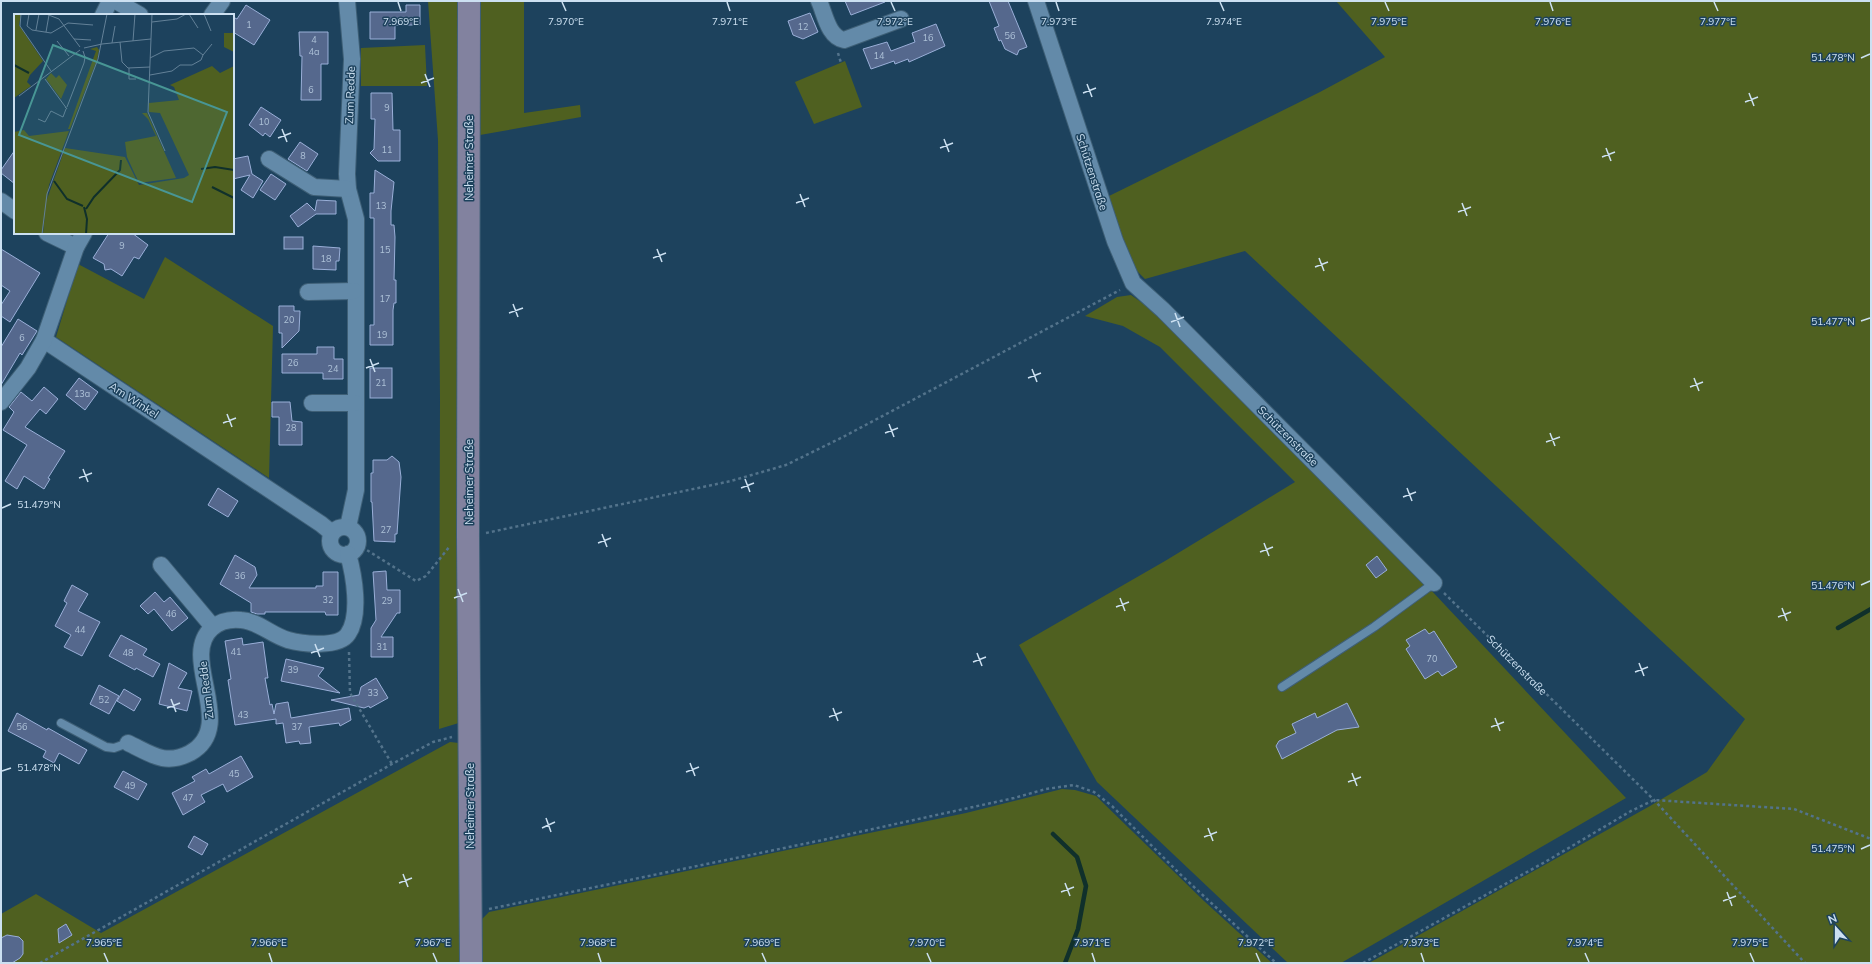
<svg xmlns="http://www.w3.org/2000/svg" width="1872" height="964" viewBox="0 0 1872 964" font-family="Mulish,sans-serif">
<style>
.green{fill:#4f6020}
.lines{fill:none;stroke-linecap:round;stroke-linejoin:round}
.stream{stroke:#10302b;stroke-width:4.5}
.building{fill:#55688d;stroke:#9aafd8}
.lane-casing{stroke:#3e5f76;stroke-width:10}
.street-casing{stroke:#3e5f76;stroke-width:18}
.secondary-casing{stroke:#3e5f76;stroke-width:24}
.path{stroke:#53738b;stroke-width:2.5;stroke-dasharray:3 3;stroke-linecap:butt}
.lane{stroke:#638aa9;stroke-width:8}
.street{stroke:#638aa9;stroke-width:16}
.secondary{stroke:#82829f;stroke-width:22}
.ticks{fill:none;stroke:#cce0f1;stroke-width:1.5}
.labels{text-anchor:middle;stroke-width:3;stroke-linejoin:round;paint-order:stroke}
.number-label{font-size:9px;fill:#aec2d8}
.street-label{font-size:11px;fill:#cce0f1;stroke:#1d425d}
.inset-river{fill:none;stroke:#10302b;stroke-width:2}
.inset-road{fill:none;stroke:#638198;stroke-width:1}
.view{fill:#489695;fill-opacity:0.15;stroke:#489695;stroke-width:2}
.inset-edge{fill:none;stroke:#cce0f1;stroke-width:2}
.ticks-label{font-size:10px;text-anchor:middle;fill:#cce0f1;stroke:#1d425d;stroke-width:3;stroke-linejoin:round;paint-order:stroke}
</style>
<rect width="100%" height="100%" fill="#1d425d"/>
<g class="green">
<path d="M428,1H461L462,722L439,729L440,400L438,140Z"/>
<path d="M481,1H524V113L580,105L581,117L480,135Z"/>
<path d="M1336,1H1871V963H1369L1650,806L1707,772L1745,719L1245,251L1145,279L1131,265L1109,196L1320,92L1385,57Z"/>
<path d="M425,45L427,86H361V48Z"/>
<path d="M845,61L862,107L814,124L795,82Z"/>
<path d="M165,257L273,326L269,478L56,337L78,264L144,299Z"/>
<path d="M1131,295L1151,309L1430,589L1626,798L1341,963H1288L1097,782L1019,645L1165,561L1295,482L1160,347L1123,326L1085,316L1117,297Z"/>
<path d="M450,742L459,743L463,963H1V914L36,894L101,933Z"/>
<path d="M1062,789L1075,790L1096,796L1204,901L1272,963H477L480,921L489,912L966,813Z"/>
</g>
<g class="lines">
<g class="stream">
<path d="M1838,628L1871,609"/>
<path d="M1053,834L1077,857L1086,886L1078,929L1065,963"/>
</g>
</g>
<g class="building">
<path d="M845,1H885V2L851,15Z"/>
<path d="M989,1H1008L1027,47L1019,50L1017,55L1005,49L1001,40L999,41L994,28L999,26Z"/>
<path d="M246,5L270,20L254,45L233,32V17L237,19Z"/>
<path d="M406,5H420V25H395V39H370V12H406Z"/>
<path d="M810,13L818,32L803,39L793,35L788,21Z"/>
<path d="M936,24L945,46L909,62L908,59L895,64L894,61L871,69L863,49L887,42L891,51L915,42L912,33Z"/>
<path d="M299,32H328V64H321V100H301L302,56H300Z"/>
<path d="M371,93H392L393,130H400V161H378L370,153L374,149L375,119H371Z"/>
<path d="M261,107L281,120L270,137L265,133L263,136L249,125Z"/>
<path d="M300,142L318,154L307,171L288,159Z"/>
<path d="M15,150V184L1,173V170Z"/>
<path d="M248,156L252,174L263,181L253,198L241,190L250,175L233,179V159Z"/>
<path d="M375,170L394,182L391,211V225H394L395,237L394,280H396V303H394L393,310V345H370V325H374V218H370V193H374Z"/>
<path d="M271,174L286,184L275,200L260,190Z"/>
<path d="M317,200L336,201V214H316L298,227L290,216L307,203L315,211Z"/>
<path d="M109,233H132L148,245L139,259L134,257L122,276L111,269L105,270L104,264L93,258Z"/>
<rect x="284" y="237" width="19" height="12"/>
<path d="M313,246L340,248L339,261H336V270L313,269Z"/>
<path d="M1,249L40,273L10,322L1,316V305L10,291L1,285Z"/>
<path d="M279,306H294V311H300L299,331L282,348V333H279Z"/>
<path d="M18,319L37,331L22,355L20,353L1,385V347Z"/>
<path d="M317,347H334V359H343V379H323V373H282V354H317Z"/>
<rect x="370" y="368" width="22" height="30"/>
<path d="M79,378L98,392L85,410L66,395Z"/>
<path d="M44,387L58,399L46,414L40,409L25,427L65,451L48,478L50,479L44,489L24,476L17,489L5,481L27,445L3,430L14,412L9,407L21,392L32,401Z"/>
<path d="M272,402H290L292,421L302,422V445H279V417H272Z"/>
<path d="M392,456L399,462L401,477L397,534H395V542L374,541L372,502H371V473H373V460H387Z"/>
<path d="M218,488L238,501L228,517L208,505Z"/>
<path d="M235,555L255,567L257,575L249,588H316V586H323V572H338V615H326L325,612H265V614H257L251,612V603L220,584Z"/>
<path d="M1377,556L1387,570L1376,578L1366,565Z"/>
<path d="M386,571L387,590H400V613H397L381,637H393V657H371V628L376,620L373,572Z"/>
<path d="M72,585L88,594L78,611L100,622L82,656L64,647L71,635L55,626L67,603L64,601Z"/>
<path d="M155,592L164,602L170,597L188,618L172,631L154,609L148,614L140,606Z"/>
<path d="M1425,629L1429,634L1434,631L1457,667L1442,676L1438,671L1425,679L1406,649L1410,646L1406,640Z"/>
<path d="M121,635L147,649L143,655L160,664L153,677L136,668L135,670L109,656Z"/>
<path d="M242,638L243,645L263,642L268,678H265L270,705L272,704L274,714L276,704L288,702L291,718L349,708L351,720L340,726L339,723L309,727L311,743L300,744L299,741L286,743L283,723L276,724V719L235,725L228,680L231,679L225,641Z"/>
<path d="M286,659L324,668L318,676L340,693L281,681Z"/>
<path d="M169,663L187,673L178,688L192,691L187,711L159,704Z"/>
<path d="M376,678L388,698L370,708L369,706L364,708L331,700L359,695L361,687Z"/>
<path d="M99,685L119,696L109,714L90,704Z"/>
<path d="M124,689L141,699L134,711L117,701Z"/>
<path d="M1347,703L1359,727L1337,730L1282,759L1276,746L1279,741L1296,733L1292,724L1315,713L1317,718Z"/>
<path d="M17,713L47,730L48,728L87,750L79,764L59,753L54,763L43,757L46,751L8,731Z"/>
<path d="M241,756L253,777L227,792L223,784L201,795L205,802L183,815L172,793L195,781L192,777L206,769L209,774Z"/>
<path d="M123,771L147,784L138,800L114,787Z"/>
<path d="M194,836L208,844L202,855L188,847Z"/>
<path d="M66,924L72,935L59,943L58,929Z"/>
<path d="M7,935L19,937L23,941V954L20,958L12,963H1V938Z"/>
</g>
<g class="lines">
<g class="lane-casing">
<g id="lane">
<path d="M1282,687L1374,627L1434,583"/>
<path d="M61,723L106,747L114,748L128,743"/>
</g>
</g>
<g class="street-casing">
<g id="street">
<path d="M116,1L140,15"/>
<path d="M347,1L352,59L347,174L348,189L356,219V490L348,527"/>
<path d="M819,1C825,14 828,37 844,40L901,19"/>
<path d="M1036,1L1115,241L1133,283L1163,310L1434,583"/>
<path d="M103,15L110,1"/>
<path d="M212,15L222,1"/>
<path d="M269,159L314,187L348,189"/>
<path d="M1,201L15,211"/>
<path d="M47,233L76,247"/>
<path d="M308,292L354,291"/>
<path d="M44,340L321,524L332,533"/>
<path d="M1,402L28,368L44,340L76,247L84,233"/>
<path d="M312,403H355"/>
<circle cx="344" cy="541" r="14"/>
<path d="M161,565L213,627"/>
<path d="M128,743C151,754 165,766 190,753C239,726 178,658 212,628C220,621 231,619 241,620C258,621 271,635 288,640C302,644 339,648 348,634C361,615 354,575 348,554"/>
</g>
</g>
<g class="secondary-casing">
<path id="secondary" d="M469,1L468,537L471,963"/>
</g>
<g class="path">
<path d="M838,53L841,63"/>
<path d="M486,533L731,481L786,465L843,437L1120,290"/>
<path d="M362,547L416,581L426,576L450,546"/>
<path d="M1444,593L1654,800L1805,963"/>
<path d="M349,652L350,693L392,764"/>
<path d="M489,909L818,841L1014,798L1046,789L1074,785L1094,792L1112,806L1180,874L1276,963"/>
<path d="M40,963L392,764L433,742L452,737"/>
<path d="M1363,963L1545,862L1631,811L1654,800L1794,809L1871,839"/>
</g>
<use href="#lane" class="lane"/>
<use href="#street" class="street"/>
<use href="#secondary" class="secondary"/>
</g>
<path class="ticks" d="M398,2L401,11M562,2L566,11M727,2L730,11M891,2L895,11M1056,2L1059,11M1220,2L1224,11M1385,2L1389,11M1550,2L1553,11M1714,2L1718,11M1861,58L1870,54M425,74L430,87M421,83L434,78M1087,84L1092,97M1083,93L1096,88M1749,93L1754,106M1745,102L1758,97M282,129L287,142M278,138L291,133M944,139L949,152M940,148L953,143M1606,148L1611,161M1602,157L1615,152M800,194L805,207M796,203L809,198M1462,203L1467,216M1458,212L1471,207M657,249L662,262M653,258L666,253M1319,258L1324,271M1315,267L1328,262M513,304L518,317M509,313L523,308M1175,313L1180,327M1861,321L1870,318M1171,322L1184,317M370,359L375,372M366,368L379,363M1032,369L1037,382M1028,378L1041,373M1694,378L1699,391M1690,387L1703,382M227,414L232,427M223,423L236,418M889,424L894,437M885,433L898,428M1550,433L1555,446M1546,442L1560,437M83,469L88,482M79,478L92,473M745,479L750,492M741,488L754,483M1407,488L1412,501M1403,497L1416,492M2,508L11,504M602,534L607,547M598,543L611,538M1264,543L1269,556M1260,552L1273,547M1861,585L1870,581M458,589L463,602M454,598L467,593M1120,598L1125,611M1116,607L1129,602M1782,608L1787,621M1778,617L1791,612M315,644L320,657M311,653L324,648M977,653L982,666M973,662L986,657M1639,663L1644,676M1635,672L1648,667M171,699L176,712M167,708L180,703M833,708L838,721M829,717L842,712M1495,718L1500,731M1491,727L1504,722M690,763L695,776M2,771L11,768M686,772L699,767M1352,773L1357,786M1348,782L1361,777M546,818L551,832M542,828L555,822M1208,828L1213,841M1204,837L1217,832M1861,849L1870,845M403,874L408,887M399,883L412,878M1065,883L1070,896M1061,892L1074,887M1727,892L1732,906M1723,901L1736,896M104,953L108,962M269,953L272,962M433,953L437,962M598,953L601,962M762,953L766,962M927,953L931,962M1092,953L1095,962M1256,953L1260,962M1421,953L1424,962M1585,953L1589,962M1750,953L1754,962"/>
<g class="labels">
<g class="number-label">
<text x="249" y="28">1</text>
<text x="803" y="30">12</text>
<text x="1010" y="39">56</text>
<text x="928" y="41">16</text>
<text x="314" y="43">4</text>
<text x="314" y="55">4a</text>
<text x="879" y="59">14</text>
<text x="311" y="93">6</text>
<text x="387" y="111">9</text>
<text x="264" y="125">10</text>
<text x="387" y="153">11</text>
<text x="303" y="159">8</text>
<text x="381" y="209">13</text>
<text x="122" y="249">9</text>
<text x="385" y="253">15</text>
<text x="326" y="262">18</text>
<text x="385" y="302">17</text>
<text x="289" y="323">20</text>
<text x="382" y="338">19</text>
<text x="22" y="341">6</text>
<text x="293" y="366">26</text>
<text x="333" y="372">24</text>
<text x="381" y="386">21</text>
<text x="82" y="397">13a</text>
<text x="291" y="431">28</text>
<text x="386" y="533">27</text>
<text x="240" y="579">36</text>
<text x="328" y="603">32</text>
<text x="387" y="604">29</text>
<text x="171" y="617">46</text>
<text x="80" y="633">44</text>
<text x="382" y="650">31</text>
<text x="236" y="655">41</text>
<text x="128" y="656">48</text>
<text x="1432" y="662">70</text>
<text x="293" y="673">39</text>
<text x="373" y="696">33</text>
<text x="104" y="703">52</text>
<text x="243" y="718">43</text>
<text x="22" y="730">56</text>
<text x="297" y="730">37</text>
<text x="234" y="777">45</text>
<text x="130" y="789">49</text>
<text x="188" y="801">47</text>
</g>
<g class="street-label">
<text transform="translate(350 95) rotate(-88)" y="4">Zum Redde</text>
<text transform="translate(469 158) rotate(-90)" y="4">Neheimer Straße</text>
<text transform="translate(1092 172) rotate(72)" y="4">Schützenstraße</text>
<text transform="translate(134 400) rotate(33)" y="4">Am Winkel</text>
<text transform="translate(1288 436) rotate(45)" y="4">Schützenstraße</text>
<text transform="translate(469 482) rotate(-90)" y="4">Neheimer Straße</text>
<text transform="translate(1517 665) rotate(45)" y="4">Schützenstraße</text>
<text transform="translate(206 690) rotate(-97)" y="4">Zum Redde</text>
<text transform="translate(470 806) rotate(-90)" y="4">Neheimer Straße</text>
</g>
</g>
<g transform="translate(14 14)">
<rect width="220" height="220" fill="#1d425d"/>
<path d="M0,0H7L5,11L29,47L16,61L13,68L17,72L0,84ZM210,19H220V38L210,33ZM83,33L85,36L83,46L56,115H54L82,37L76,35ZM198,52L206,59L220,52V220H29L32,188L51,134L111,143L125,171L170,164L175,161L146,99L135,98V89L165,86L160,73L156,71ZM37,59L42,64L45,61L53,71L47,85L32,65ZM128,99H133L162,164L125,169L113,143L111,128L142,122L134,105ZM10,116L15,122L55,117L35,171L28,220H0V118Z" fill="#4f6020"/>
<path class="inset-river" d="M0,51L15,59M187,155L201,153L220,156M40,167L53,185L69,192M198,173L220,184M70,193L73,205L72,220M72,195L80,183L106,156L107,146"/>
<path class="inset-road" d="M7,0L6,12L37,57M15,0L13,12L18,16L37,19L54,9L79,11M32,0L45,5L66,33M138,0L134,98L151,137M175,0L184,14M190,0L197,17M138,8L163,5L172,0M22,16L25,0M32,18L35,1M60,25L77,26M43,27L55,42M119,27L121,0M106,28L108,48L114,54L136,53M98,29L101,12M70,34L88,30L137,25M189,41L198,30M115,54V65H122M136,61L158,57L166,51H178L187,46L189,41L180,34L150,37L136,44M31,65L53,95L51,93M5,82L66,36M53,93L70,49L71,43L69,37M24,105L31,108L37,97L49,103L52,95M28,220L33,180L84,45L93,0"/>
<path class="view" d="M39,31L213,98L178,188L5,121Z"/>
<rect width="220" height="220" class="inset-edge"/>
</g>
<g class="ticks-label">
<text x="401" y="25">7.969°E</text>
<text x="566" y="25">7.970°E</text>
<text x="730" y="25">7.971°E</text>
<text x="895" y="25">7.972°E</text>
<text x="1059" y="25">7.973°E</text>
<text x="1224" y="25">7.974°E</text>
<text x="1389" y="25">7.975°E</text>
<text x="1553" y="25">7.976°E</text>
<text x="1718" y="25">7.977°E</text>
<text x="1833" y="61">51.478°N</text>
<text x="1833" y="325">51.477°N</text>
<text x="39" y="508">51.479°N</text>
<text x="1833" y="589">51.476°N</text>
<text x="39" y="771">51.478°N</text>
<text x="1833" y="852">51.475°N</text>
<text x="104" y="946">7.965°E</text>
<text x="269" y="946">7.966°E</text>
<text x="433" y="946">7.967°E</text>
<text x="598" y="946">7.968°E</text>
<text x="762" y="946">7.969°E</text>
<text x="927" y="946">7.970°E</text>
<text x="1092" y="946">7.971°E</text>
<text x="1256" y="946">7.972°E</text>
<text x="1421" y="946">7.973°E</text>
<text x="1585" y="946">7.974°E</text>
<text x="1750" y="946">7.975°E</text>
</g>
<rect width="1872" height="964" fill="none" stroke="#cce0f1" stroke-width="4"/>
<g transform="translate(1836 928) rotate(339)" stroke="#1d425d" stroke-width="3" paint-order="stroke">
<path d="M0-3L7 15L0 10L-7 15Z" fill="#cce0f1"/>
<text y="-6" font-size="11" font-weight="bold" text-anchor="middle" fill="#cce0f1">N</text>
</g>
</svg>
